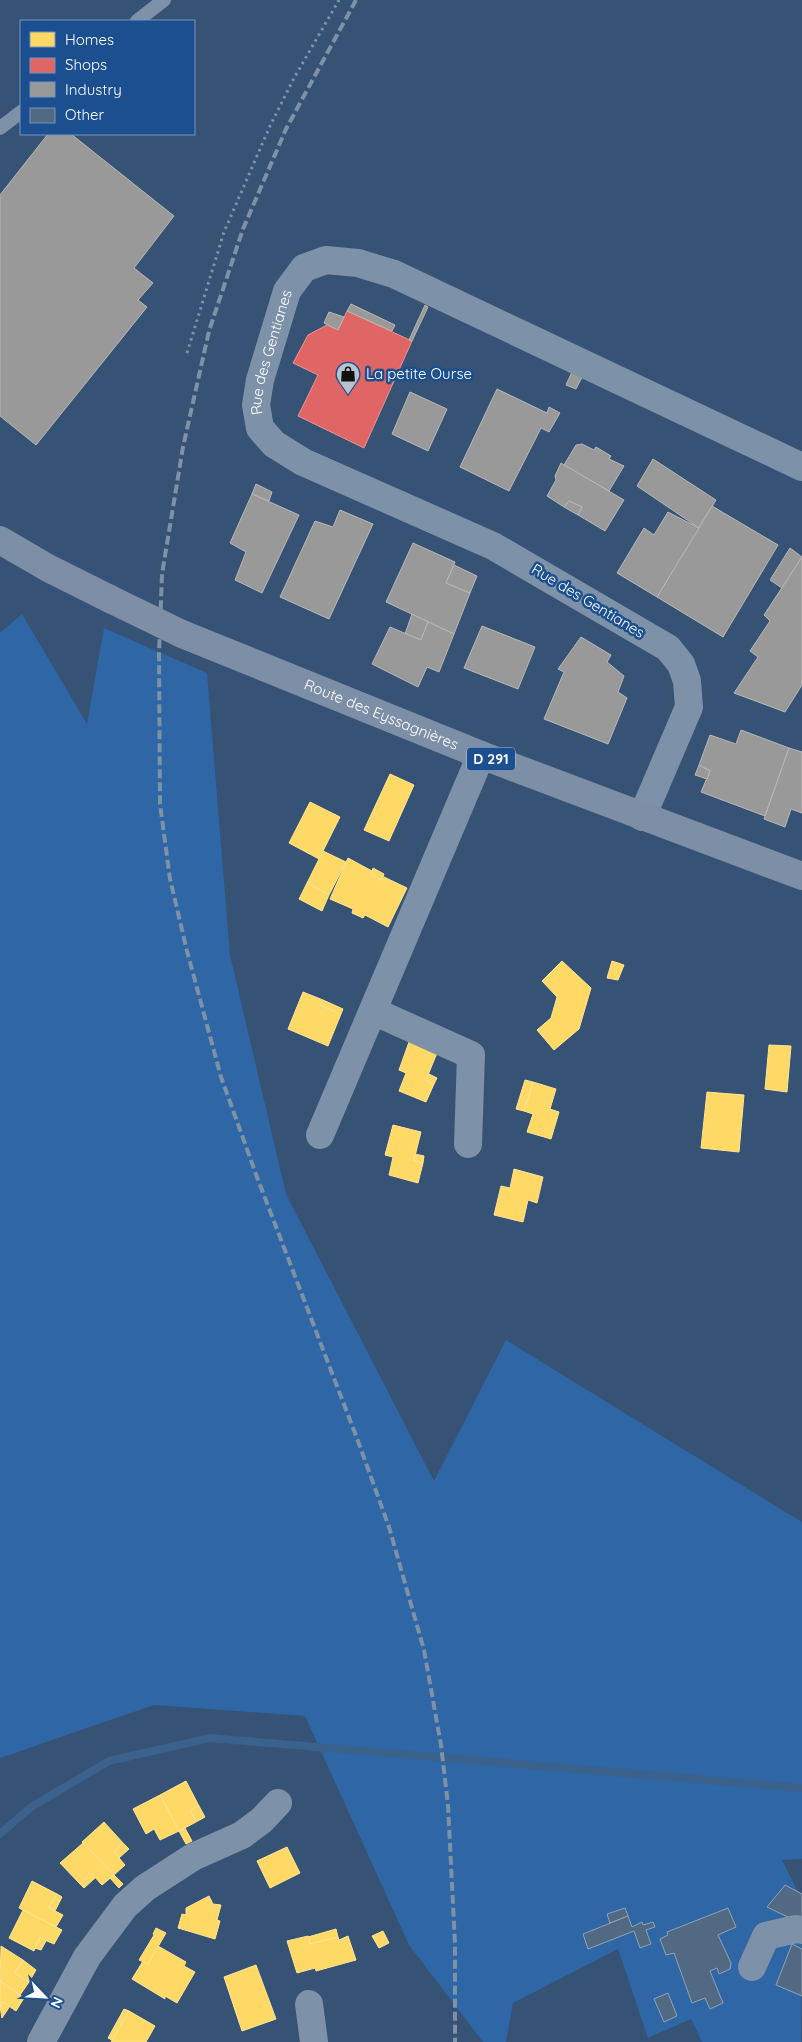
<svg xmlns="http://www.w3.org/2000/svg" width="802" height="2042" viewBox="0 0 802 2042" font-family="Quicksand,sans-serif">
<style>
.green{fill:#2f66a5}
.homes{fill:#ffd966;stroke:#ffe494}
.shops{fill:#e06666;stroke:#e99494}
.industry{fill:#999;stroke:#b8b8b8}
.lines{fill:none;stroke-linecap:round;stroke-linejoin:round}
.stream{stroke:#3b618d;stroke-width:8}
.building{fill:#526984;stroke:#92a2b6}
.path{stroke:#7d92a8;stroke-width:3;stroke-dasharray:2.5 4;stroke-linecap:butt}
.service{stroke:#7d92a8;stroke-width:14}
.minor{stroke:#7d92a8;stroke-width:28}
.primary{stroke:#7d8ea7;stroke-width:28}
.rail{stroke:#7e92a7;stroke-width:4;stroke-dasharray:9 4;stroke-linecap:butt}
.primary-bridge{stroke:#7d8ea7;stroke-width:28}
.labels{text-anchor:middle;stroke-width:5;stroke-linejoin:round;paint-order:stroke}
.shield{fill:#1b4f8f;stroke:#bbcadd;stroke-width:1}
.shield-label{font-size:14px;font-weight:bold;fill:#fff}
.street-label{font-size:15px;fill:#fff;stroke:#1b4f8f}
.poi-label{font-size:15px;fill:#fff;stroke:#1b4f8f;text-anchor:start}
</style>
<rect width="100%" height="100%" fill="#365274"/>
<path class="green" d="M22,614L87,724L104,628L207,673L230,955L286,1194L434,1481L506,1340L802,1522V1859L782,1860L802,1900L801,2042H702L691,2019L648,2038L618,1949L513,2003L506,2042H483L409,1945L305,1716L154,1705L0,1758V633Z"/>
<g class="homes">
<path d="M390,774L414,785L389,841L364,830Z"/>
<path d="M310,802L340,817L319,859L289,843Z"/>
<path d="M323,851L346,862L329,895L307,883Z"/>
<path d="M348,858L372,871L371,874L382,880L384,877L407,888L388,927L365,915L363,918L352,913L353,909L330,899Z"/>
<path d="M373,868L384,874L382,880L371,874Z"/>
<path d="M307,883L329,895L322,911L299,899Z"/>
<path d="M562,961L591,988L579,1029L554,1050L537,1030L551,1018L557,997L542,981Z"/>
<path d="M612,961L624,965L618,980L607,978Z"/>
<path d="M303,992L323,1000L320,1005L341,1014L328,1046L288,1029Z"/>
<path d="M323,1000L343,1009L341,1014L320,1005Z"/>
<path d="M409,1042L437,1053L426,1080L434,1084L426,1102L399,1091L406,1073L399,1070Z"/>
<path d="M769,1045L791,1046L787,1092L765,1089Z"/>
<path d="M429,1074L437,1078L434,1084L426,1080Z"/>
<path d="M525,1080L533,1082L524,1111L516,1109Z"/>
<path d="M533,1082L556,1089L550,1109L559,1112L551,1139L527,1132L533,1114L524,1111Z"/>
<path d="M707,1092L744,1095L739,1152L701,1148Z"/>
<path d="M393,1125L421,1132L414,1160L423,1163L418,1183L389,1175L393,1157L385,1155Z"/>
<path d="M415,1154L424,1156L423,1163L414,1160Z"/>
<path d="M514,1169L543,1177L537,1203L528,1200L523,1222L494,1215L501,1186L510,1188Z"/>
<path d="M186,1781L199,1806L190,1810L196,1822L179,1831L160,1795Z"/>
<path d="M160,1795L179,1831L160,1840L154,1829L146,1834L133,1809Z"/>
<path d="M199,1806L205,1817L196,1822L190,1810Z"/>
<path d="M104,1822L123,1843L114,1852L125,1865L114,1875L82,1842Z"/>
<path d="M185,1828L192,1841L186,1844L179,1831Z"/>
<path d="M83,1843L114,1875L102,1885L91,1873L80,1884L60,1863Z"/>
<path d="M123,1843L129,1849L119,1858L114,1852Z"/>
<path d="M287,1847L300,1873L270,1888L257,1861Z"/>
<path d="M91,1873L95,1878L84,1888L80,1884Z"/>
<path d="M114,1875L123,1884L119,1888L110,1878Z"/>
<path d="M32,1881L57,1894L49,1908L63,1915L56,1927L19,1908Z"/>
<path d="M57,1894L62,1897L55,1911L49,1908Z"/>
<path d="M209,1896L213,1904L221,1905L217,1920L220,1921L215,1939L178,1928L182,1914L186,1915V1908Z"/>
<path d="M23,1910L62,1930L54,1944L40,1938L34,1951L9,1938Z"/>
<path d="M156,1928L166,1933L148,1964L139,1960L154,1935L153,1934Z"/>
<path d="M336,1929L338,1937L310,1944L308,1937Z"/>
<path d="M383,1931L389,1943L379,1948L372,1936Z"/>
<path d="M308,1936L310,1944L338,1937L339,1940L348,1936L356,1960L316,1971L315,1968L297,1973L287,1941Z"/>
<path d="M40,1938L46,1941L41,1950L35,1948Z"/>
<path d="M1,1946L23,1960L15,1973L29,1982L20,1995L0,1981Z"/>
<path d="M158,1946L186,1962L184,1966L195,1972L177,2003L165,1996V1999L132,1979L143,1961L148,1964Z"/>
<path d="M23,1960L36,1970L29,1982L15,1973Z"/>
<path d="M256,1965L276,2019L242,2031L224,1977Z"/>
<path d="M0,1981L24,1998L16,2011L3,2002L0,2007Z"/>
<path d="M3,2002L10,2006L2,2018L0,2007Z"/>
<path d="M124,2009L129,2011L112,2040L108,2038Z"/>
<path d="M129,2011L155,2026L146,2042H111Z"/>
</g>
<path class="shops" d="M347,311L412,341L364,448L298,416L318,375L293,363L308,335L327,325L338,330Z"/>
<g class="industry">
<path d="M48,134H71L174,216L134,268L153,283L138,300L147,307L36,445L0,416V195Z"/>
<path d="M351,304L395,325L392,331L347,311Z"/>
<path d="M425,305L428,307L412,341L409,340Z"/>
<path d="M329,312L344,317L338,330L324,323Z"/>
<path d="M572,372L582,377L576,389L566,385Z"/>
<path d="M497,389L547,413L549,407L560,413L549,432L541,428L509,491L460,467Z"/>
<path d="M410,392L447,409L428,451L392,434Z"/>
<path d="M582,444L594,450L596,447L611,456L609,459L624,466L609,491L564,465L576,445Z"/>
<path d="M653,459L716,500L699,528L637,486Z"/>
<path d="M561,463L624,500L605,531L578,515L582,507L569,501L564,507L547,496L556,480L555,476Z"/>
<path d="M256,484L272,492L269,501L252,494Z"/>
<path d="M252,494L299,515L262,593L235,580L246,552L230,543Z"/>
<path d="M569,501L582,507L578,515L564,507Z"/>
<path d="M712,506L778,545L723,637L657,597Z"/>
<path d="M340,510L373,524L329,619L280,597L315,521L333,527Z"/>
<path d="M668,512L699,528L657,597L617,573L644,528L654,535Z"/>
<path d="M413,543L455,562L446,583L470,593L454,634L386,602Z"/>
<path d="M790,548L802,557L782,588L770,580Z"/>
<path d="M802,557V685L785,712L734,693L758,657L750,651L770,621L764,615Z"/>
<path d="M454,565L477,576L470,593L446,583Z"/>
<path d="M412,614L428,622L421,640L405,634Z"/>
<path d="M428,622L454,634L439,672L427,667L418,687L372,664L390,627L421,640Z"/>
<path d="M482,626L535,647L518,689L464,668Z"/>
<path d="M581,637L611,655L607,662L624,676L618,692L627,698L608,744L544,719L564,672L558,669Z"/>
<path d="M741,730L789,748L765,816L701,792L710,771L699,765L710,735L736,744Z"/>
<path d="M789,748L802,752V813L791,809L785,827L764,819Z"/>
<path d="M699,765L710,771L707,779L695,775Z"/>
</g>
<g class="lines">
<path class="stream" d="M0,1834L31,1807L109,1761L210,1738L802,1788"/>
</g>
<g class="building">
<path d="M785,1885L802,1894V1921L794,1920L767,1907Z"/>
<path d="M625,1908L628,1916L610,1923L607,1914Z"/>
<path d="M728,1908L736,1927L718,1935L731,1963L730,1969L719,1974L717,1968L710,1971L723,2003L710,2009L705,1998L692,2003L674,1953L666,1955L660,1939L668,1935L667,1932Z"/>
<path d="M628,1916L632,1927L642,1922L643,1925L653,1922L655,1927L646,1930L651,1944L640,1948L634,1931L588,1949L583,1934Z"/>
<path d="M792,1944L802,1949V1996L776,1985Z"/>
<path d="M668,1993L677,2016L664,2022L654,1999Z"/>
</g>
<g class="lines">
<path class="path" d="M187,353L224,232L270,126L294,78L339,0"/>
<g class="service">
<path d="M137,21L164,0"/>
<path d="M0,128L21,112"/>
</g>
<g class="minor">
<path id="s1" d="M642,817L689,707L687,681L681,664L668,648L493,546L303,462L274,444L260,428L256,405L260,380L287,291L304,268L326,260L358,263L394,274L802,467"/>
<path d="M373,1011L471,1055L468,1144"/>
<path d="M320,1135L481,755"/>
<path d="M752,1967L766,1936L796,1929L802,1930"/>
<path d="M309,2004L314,2042"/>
<path d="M41,2042L87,1957L125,1906L145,1888L193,1857L242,1835L262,1820L278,1803"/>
</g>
<g class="primary">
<path d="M0,540L48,568L110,599"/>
<path id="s2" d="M182,634L481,755L802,876"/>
</g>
<path class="rail" d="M356,0L286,129L243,229L209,331L183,447L162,574L159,654L160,804L170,879L187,951L221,1077L257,1177L358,1441L389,1527L424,1650L441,1745L448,1805L455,1944V2042"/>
<path class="primary-bridge" d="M110,599L182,634"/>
</g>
<defs>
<g id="shop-pin" transform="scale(1.25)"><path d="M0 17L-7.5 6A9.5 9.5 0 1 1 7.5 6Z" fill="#b9c2ce" stroke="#1b4f8f"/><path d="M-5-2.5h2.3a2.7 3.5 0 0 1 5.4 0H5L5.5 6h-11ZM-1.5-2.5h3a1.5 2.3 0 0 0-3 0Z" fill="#111"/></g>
</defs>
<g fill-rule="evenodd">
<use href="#shop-pin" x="348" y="374"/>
</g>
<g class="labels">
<rect class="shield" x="467" y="747.5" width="48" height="23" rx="4"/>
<g class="shield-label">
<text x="491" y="764">D 291</text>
</g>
<g class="street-label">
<text dy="5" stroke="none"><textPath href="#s1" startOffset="728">Rue des Gentianes</textPath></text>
<text transform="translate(588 601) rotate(31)" y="5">Rue des Gentianes</text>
<text dy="5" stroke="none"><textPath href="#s2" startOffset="215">Route des Eyssagnières</textPath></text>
</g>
<g class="poi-label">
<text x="366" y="379">La petite Ourse</text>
</g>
</g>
<rect x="20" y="20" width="175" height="115" fill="#1b4f8f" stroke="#7695bc"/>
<rect x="30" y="32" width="25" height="15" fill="#ffd966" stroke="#7695bc"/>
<text x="65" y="45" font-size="15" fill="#ffffff">Homes</text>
<rect x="30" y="58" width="25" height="15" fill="#e06666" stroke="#7695bc"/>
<text x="65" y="70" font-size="15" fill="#ffffff">Shops</text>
<rect x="30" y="82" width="25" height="15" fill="#999999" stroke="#7695bc"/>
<text x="65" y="95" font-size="15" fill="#ffffff">Industry</text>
<rect x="30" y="108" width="25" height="15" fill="#526984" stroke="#7695bc"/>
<text x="65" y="120" font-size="15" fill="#ffffff">Other</text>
<g transform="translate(45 1997) rotate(115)" stroke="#1b4f8f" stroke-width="4" paint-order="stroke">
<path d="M0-4L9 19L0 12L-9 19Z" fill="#ffffff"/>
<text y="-8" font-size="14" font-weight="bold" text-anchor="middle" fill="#ffffff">N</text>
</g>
</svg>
